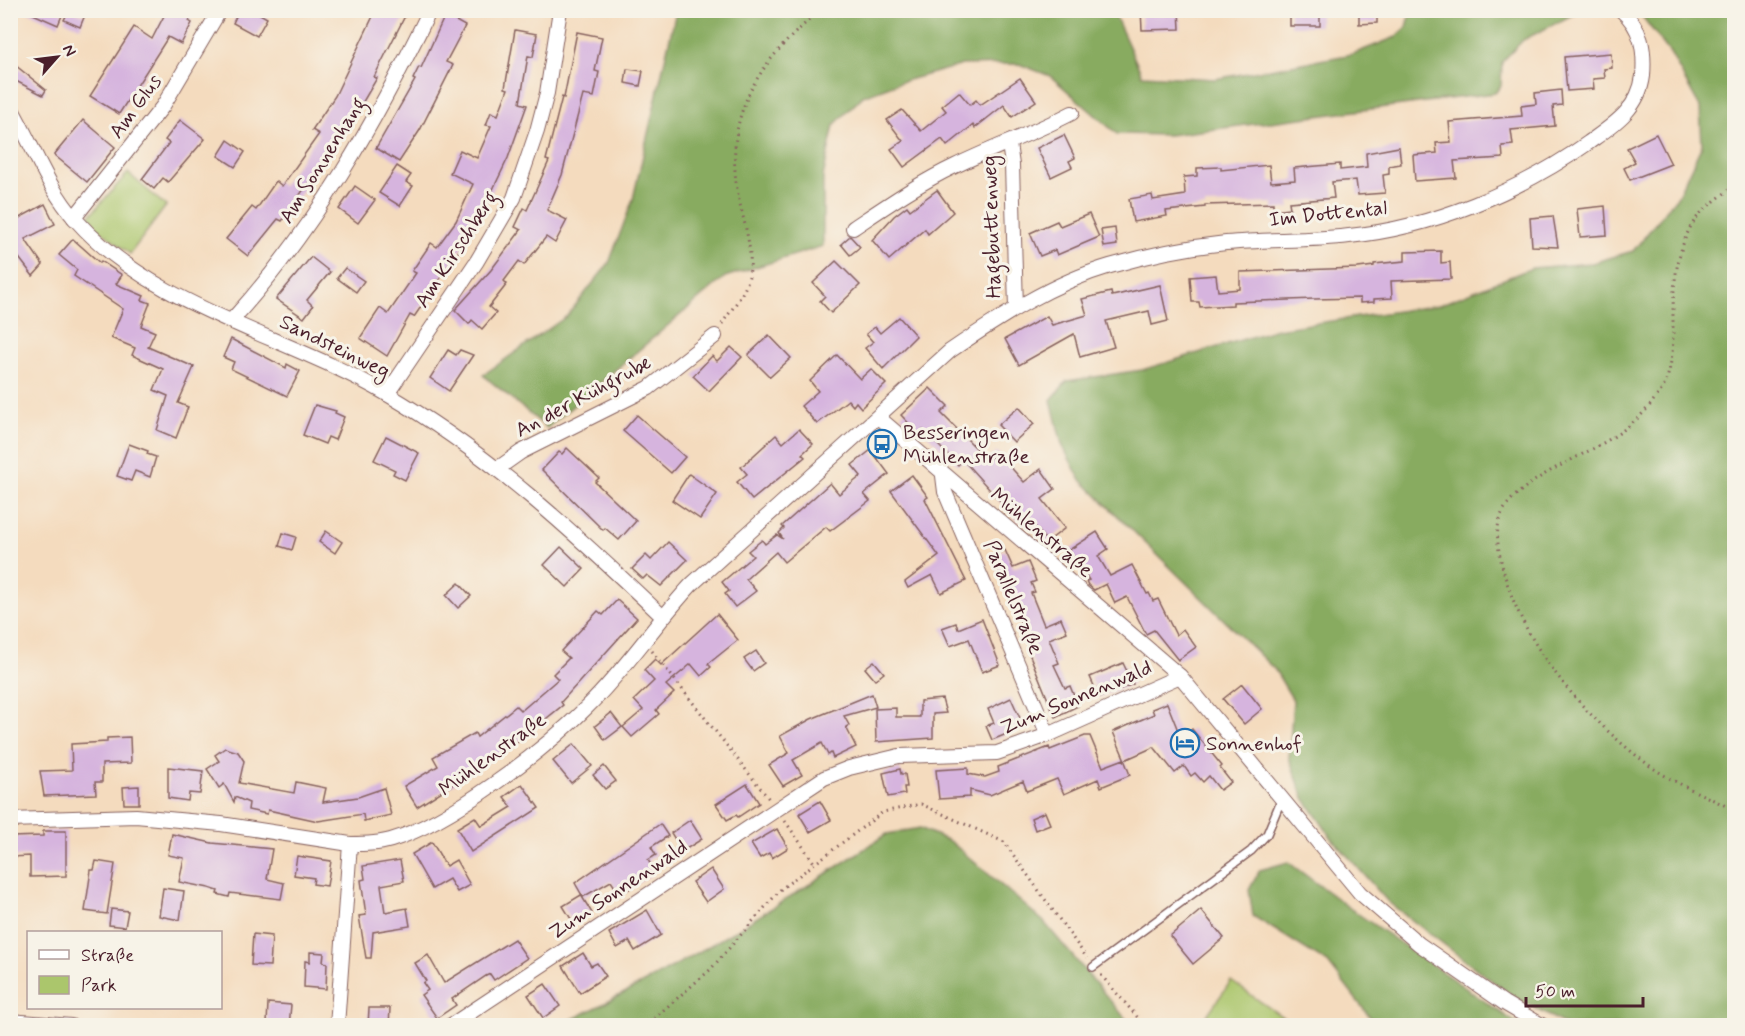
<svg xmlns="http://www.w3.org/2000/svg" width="1745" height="1036" viewBox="0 0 1745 1036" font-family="Mynerve,sans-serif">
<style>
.green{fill:#abc66c;stroke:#7a724c;stroke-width:1.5}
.forest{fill:#88ab60;stroke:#696546;stroke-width:1.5}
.building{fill:#d6b4de}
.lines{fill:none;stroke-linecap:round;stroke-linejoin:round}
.service-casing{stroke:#86615e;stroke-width:10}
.minor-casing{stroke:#86615e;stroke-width:16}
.path{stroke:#86615e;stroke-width:3;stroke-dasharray:1.5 4.5;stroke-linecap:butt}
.service{stroke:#fff;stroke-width:7}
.minor{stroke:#fff;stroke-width:14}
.labels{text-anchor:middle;stroke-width:6;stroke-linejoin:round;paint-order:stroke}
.street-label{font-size:21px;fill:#4a1f2b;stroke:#f7f3e8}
.poi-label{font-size:21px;fill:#4a1f2b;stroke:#f7f3e8;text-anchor:start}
</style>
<rect width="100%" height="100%" fill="#f7f3e8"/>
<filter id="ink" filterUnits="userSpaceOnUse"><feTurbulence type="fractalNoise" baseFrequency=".0167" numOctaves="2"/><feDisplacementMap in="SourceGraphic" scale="12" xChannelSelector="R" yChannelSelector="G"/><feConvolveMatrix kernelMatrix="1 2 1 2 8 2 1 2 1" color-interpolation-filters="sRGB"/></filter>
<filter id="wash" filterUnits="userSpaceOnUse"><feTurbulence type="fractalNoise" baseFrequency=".008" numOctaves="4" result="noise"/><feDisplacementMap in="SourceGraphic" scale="24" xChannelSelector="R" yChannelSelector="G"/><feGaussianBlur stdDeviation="1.35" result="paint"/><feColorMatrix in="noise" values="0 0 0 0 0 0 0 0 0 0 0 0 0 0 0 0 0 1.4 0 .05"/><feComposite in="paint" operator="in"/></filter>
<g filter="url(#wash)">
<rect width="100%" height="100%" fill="#f4dbbe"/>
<g class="green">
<path d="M128,173L166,206L130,254L90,222V215Z"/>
<path d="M1231,981L1294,1025H1200Z"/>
</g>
<g class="forest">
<path d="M676,11H1113L1142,75L1215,79L1353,54L1396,37L1407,27L1411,11H1580L1523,40L1502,62L1501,86L1495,93L1169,135L1117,134L1050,76L1019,64L962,65L901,82L863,96L834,125L823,177V246L725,277L547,428L483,375L567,316L609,263L633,199Z"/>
<path d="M1638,11H1734V1025H1566L1511,995L1388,902L1331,837L1304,798L1289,758L1293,700L1275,670L1080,479L1062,445L1051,400L1067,381L1142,370L1277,329L1439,305L1532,268L1592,263L1633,251L1677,197L1702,145L1700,107L1670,53Z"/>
<path d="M920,828L951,842L1043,921L1131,1025H560C675,971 781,904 887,834Z"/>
<path d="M1288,862L1351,909L1519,1025H1376L1328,963L1253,916L1249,890L1260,870Z"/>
</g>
<g id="blocks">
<g class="building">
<path d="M24,10H55L63,13L58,25Z"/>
<path d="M69,10L85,15L80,27L64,20Z"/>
<path d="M167,10H195L189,21L192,23L181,44L168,37L119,114L90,96L134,27L152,39Z"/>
<path d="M239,10H253L267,18L257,36L233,23Z"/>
<path d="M376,10H408L374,77L377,78L341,139L339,138L282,221L278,219L248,256L226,239L252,207L256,210L276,181L282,186L319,134L312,130L335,96Z"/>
<path d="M1141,10H1179L1180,29L1142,30Z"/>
<rect x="1290" y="10" width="30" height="16"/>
<path d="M1359,10H1377V23L1359,24Z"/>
<path d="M445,15L465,26L446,62L453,65L420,130L399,162L376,148L415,80L413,79L419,67L421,68Z"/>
<path d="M515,30L537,34L533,57L528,56L520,103L527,105L508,158L474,229L414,317L410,315L387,356L360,338L380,308L388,314L416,273L412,271L431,243L437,247L456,221L473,184L450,173L460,150L477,158L491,126L486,125L491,112L498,115L508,89L505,88Z"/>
<path d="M577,32L602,37L595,71L599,72L594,97L583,95L562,175L547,210L567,220L555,243L546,237L524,265L519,261L504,281L507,284L489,307L496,313L482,329L472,320L469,324L455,310L491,270L521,230L515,227L524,208L527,210L549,161L546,160L562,97L564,98Z"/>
<path d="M1611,53L1612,68L1604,69L1605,78L1593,79L1594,89L1567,91L1564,57Z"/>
<path d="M10,61L46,90L43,95L10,78Z"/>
<path d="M627,69L643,71L640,86L625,83Z"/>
<path d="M1020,78L1036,101L1012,117L1004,105L975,128L973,125L947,146L942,139L904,167L891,149L903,141L887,120L902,110L921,131L946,111L942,106L959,92L970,105L976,100L980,105Z"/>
<path d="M1561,90L1562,105L1553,106L1555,126L1511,130L1513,145L1502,146L1503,158L1454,161L1456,178L1415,181L1413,155L1437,153L1436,143L1451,142L1449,122L1522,116L1521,106L1536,104L1535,93Z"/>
<path d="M83,120L115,147L87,182L54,155Z"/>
<path d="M180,120L205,139L168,182L163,178L154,189L142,179L169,143L165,140Z"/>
<path d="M1656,134L1671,164L1630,180L1624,168L1635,162L1627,148Z"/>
<path d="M1064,135L1075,158L1069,161L1072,167L1051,177L1037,148Z"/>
<path d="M228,140L245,152L235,167L218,156Z"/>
<path d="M1399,147L1401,164L1389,166V174L1383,175L1385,193L1358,195L1356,180L1332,182L1334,198L1289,202L1290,208L1273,210V203L1205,205V207L1166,211L1167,216L1133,222L1129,199L1152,195L1153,200L1185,195L1184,177L1197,176V168L1221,167V170L1269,165L1271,182L1295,180L1294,168L1340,164V170L1367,167L1366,153Z"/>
<path d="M397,166L411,175L406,182L413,186L400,206L379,193Z"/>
<path d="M355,186L375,200L358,223L339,209Z"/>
<path d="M937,190L953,212L928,234L925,229L889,260L872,240L894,216L907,206L910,210Z"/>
<path d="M45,204L55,224L25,239L43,265L33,276L10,246V219L12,222Z"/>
<path d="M1605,206L1607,235L1580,237L1577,209Z"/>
<path d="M1089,214L1099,237L1057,255L1055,250L1040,256L1030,233L1057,221L1060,226Z"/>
<path d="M1553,216L1558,247L1532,246L1530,218Z"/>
<path d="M1115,228L1117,245L1104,247L1101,230Z"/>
<path d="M850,236L860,247L850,255L841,244Z"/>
<path d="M73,239L100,263L101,261L122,275L116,284L144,296L142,300L150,303L141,326L155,332L148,347L194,367L178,403L188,407L176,438L157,430L168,396L154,390L163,369L132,355L135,348L111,338L123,309L74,276L77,270L59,255Z"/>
<path d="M1441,251V263L1450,262L1451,279L1391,281L1392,298L1374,299V302L1360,303V298L1314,299L1233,302V305L1200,307L1199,302H1192L1190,277L1216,275L1218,291L1240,289V272L1358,268L1374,266V264L1405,261V252Z"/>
<path d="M311,257L330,272L307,300L313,306L304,318L276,299Z"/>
<path d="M836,261L860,285L831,313L820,301L825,296L813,283Z"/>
<path d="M345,268L364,281L356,292L337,278Z"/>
<path d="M1160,285L1168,321L1152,325L1149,311L1106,321L1114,347L1080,357L1074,334L1019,365L1005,339L1047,316L1052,325L1087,315L1082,299L1111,292L1112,296Z"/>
<path d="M899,317L916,336L883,369L865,348L873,342L866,334L875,327L880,333Z"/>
<path d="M769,335L791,358L770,377L748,355Z"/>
<path d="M231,339L286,368L287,364L300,371L287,396L231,369L234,362L223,357Z"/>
<path d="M731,347L742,357L709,391L693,376L712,356L717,361Z"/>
<path d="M448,350L456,355L460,350L473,355L449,391L430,378Z"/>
<path d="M837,355L860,379L871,369L886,384L861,408L856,402L853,406L848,400L817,424L801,406L818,391L810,381Z"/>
<path d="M930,388L948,406L941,413L988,460L997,452L1024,482L1041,469L1055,489L1042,499L1065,528L1047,542L1027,516L1018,522L1009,507L1007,509L963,460L958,465L923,430L919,434L901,415Z"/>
<path d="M315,405L336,411L335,413L344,417L335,440L328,437L325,444L303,435Z"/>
<path d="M1019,407L1034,424L1014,442L998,425Z"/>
<path d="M637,415L685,457L671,473L623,431Z"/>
<path d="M799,429L813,444L802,454L805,457L752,500L737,482L747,474L741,467L776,435L783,443Z"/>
<path d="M386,436L419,453L405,480L393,474L395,470L374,460Z"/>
<path d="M129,444L148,451L147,454L156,457L150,477L135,471L131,481L117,476Z"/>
<path d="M567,448L599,478L595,482L636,521L619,540L605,528L603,530L542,470L559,452L562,454Z"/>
<path d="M871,450L889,474L864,494L870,501L830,531L826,527L784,562L776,552L746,579L756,591L735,607L725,594L729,591L722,582L753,556L748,551L762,540L765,544L777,535L783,539L779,533L784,528L782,526L830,483L839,494L861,476L852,465Z"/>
<path d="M689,474L717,494L700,519L672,500Z"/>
<path d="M912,475L928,497L925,499L966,581L941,593L932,575L908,588L905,582L939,556L891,491Z"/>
<path d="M326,531L342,542L335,553L319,542Z"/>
<path d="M1097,532L1108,549L1098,556L1110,576L1132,565L1147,594L1149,593L1153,601L1158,599L1176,635L1183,629L1196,647L1178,660L1154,630L1146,634L1127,597L1115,603L1106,584L1094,590L1088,585L1086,581L1089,580L1069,550Z"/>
<path d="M283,533L296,537L292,550L279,546Z"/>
<path d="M668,542L687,560L661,586L647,575L643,579L632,569L646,555L651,560Z"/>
<path d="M561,547L584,569L567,587L544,565Z"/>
<path d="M1005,550L1013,568L1028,562L1036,581L1031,583L1035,592L1031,593L1044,625L1061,618L1067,632L1049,639L1059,663L1054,665L1065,688L1070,686L1078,706L1055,717L1029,653L1031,652L1019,618L991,556Z"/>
<path d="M459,583L471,596L458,608L446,595Z"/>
<path d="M617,600L637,618L561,702L563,705L510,748L417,807L404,786L438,766L433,757L475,733L477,737L516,706L521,711L558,679L553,674L569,658L561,651L598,611L603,615Z"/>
<path d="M717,614L738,640L708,664L711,667L701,676L691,664L666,685L674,693L656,710L659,714L632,737L623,727L643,710L634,700L654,681L644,670L655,659L661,665Z"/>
<path d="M982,619L1000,665L982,672L969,639L950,646L942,628L956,623L958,629Z"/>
<path d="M756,651L764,663L753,671L744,659Z"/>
<path d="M874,661L884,673L875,680L865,668Z"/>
<path d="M1123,663L1133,684L1099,697L1090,677Z"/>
<path d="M1242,684L1262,709L1244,724L1223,699Z"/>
<path d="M872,694L876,707L844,716L849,725L846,727L856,747L833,758L831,753L828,755L822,743L793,760L802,775L783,786L769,765L789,753L780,736L811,719Z"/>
<path d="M1011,698L1024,727L992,740L986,726L994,723L988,709Z"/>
<path d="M942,699L946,713L933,714V738L876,742L875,709L896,708V717H920V701Z"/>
<path d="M1167,703L1181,738L1192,729L1222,766L1220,768L1231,782L1220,790L1209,776L1203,782L1195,773L1191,776L1184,766L1175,773L1154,747L1125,760L1113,732L1154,714L1152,709Z"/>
<path d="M611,713L622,727L605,740L595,726Z"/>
<path d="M1085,736H1090L1103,767L1124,759L1130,775L1101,787L1098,779L1064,794L1057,779L1027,791L1023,781L990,795L970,790V797L939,799L936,770L968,768V774L985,777L999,772L998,767L1049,747L1050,750Z"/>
<path d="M130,737L131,763L102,764V782H95L96,794L44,796L40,771L72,770L71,744L107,742V738Z"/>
<path d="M574,744L592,766L571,783L553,761Z"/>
<path d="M225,748L238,752L244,761L239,783L294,793L296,782L326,788L323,802L358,797L384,788L391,815L364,821L363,814L318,821L268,810L267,814L248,810L249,803L235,797L234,802L224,784L219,788L207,769L219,761L215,755Z"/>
<path d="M604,766L616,781L605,789L593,775Z"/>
<path d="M168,767L203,771L200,794L189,793L188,801L168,798Z"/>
<path d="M900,769L901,774H905L907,787H904L905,794L888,797L883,773Z"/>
<path d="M522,784L539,808L471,852L457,828L475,817L481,826L512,807L504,797Z"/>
<path d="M747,784L759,803L738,817L736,815L727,820L716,804Z"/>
<path d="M139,786V804H124L123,787Z"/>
<path d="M820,801L831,820L810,832L799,814Z"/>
<path d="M1045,812L1050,824L1035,830L1031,818Z"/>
<path d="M690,820L702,839L686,849L681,842L678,844L671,833Z"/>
<path d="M660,824L668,836L651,847L656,855L648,860L655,872L620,895L611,881L583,897L575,883Z"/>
<path d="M777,829L788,848L772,858L769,853L760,858L751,844Z"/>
<path d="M43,831H66V876L30,877V856L10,857V837L43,836Z"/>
<path d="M172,834L212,843L272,849L267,879L284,883L281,899L230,893L229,897L217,894L218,891L209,888L179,882L184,858L168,855Z"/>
<path d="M432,842L446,866L456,860L470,885L457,892L449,879L432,889L412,854Z"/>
<path d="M297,856L331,861L327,886L313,884L314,878L294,875Z"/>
<path d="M400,860L404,881L381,885L385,912L407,908L410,926L373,932L371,958H366L359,916L366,915L361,880L365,879L363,866Z"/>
<path d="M96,861L115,864L107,914L85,911L91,870H94Z"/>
<path d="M711,869L724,889L706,902L692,882Z"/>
<path d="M163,888L184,891L180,920L159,916Z"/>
<path d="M581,895L592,913L574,924L563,906Z"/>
<path d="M111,909L128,911L125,927L109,925Z"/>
<path d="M647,910L661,935L635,951L629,941L617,948L609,933Z"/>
<path d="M1201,910L1224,938L1193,964L1170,936Z"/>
<path d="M253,934L272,936L270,966L251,965Z"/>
<path d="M514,939L527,958L494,980L490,974L486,976L452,999L456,1005L437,1018L421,995L428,990L423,983L426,981L415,963L428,955L444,983Z"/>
<path d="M310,952L324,953L323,962L327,963L326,989L304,987L305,961L310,962Z"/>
<path d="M583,953L591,966L597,963L606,976L580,993L563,966Z"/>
<path d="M545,984L560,1006L543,1018L528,995Z"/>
<path d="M268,1003L291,1005L289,1026L267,1024Z"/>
<path d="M369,1008H390L389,1026H368Z"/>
</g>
</g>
</g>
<g filter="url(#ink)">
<use href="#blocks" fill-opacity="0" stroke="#86615e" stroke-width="1.5"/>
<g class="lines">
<g class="service-casing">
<path id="service" d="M1093,967L1251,851L1267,834L1282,798"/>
</g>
<g class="minor-casing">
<g id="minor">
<path d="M10,106C32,143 47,188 76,220C154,308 288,336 387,394C490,454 576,534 662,616"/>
<path d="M1009,144L1012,165L1016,308"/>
<path d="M74,218L163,106L220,10"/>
<path d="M853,228C886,206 919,183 955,166C994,147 1034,133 1072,113"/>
<path d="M232,320C315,229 376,121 430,10"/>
<path d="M387,394L477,261L514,198L537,131L547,93L560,10"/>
<path d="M878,417L1180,676L1360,893L1419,944L1504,1003L1543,1026"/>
<path d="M497,469L521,452L649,388L715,336"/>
<path d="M943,476L945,492L1048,735"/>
<path d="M10,820L136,816L221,824L350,844C364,844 378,844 391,840C451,822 543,751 587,707C625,670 655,624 691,585L950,351C1000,317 1052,283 1110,266C1148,255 1188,247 1226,243C1267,239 1308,241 1349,236C1432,228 1520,191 1588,143C1613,125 1639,109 1643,76C1645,50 1642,28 1621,10"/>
<path d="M10,1021L71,1026"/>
<path d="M337,1026L350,844"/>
<path d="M450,1026L824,778L849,768L899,756L997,753L1048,735L1180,676"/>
</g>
</g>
<g class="path">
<path d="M1734,186C1723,195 1709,204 1699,215C1678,239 1673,283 1673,314C1673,338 1674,363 1664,386C1661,392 1655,398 1651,404C1613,451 1553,459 1513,498C1493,518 1496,540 1502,565C1521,645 1585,718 1650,766C1675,784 1707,796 1734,810"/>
<path d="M722,324C731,310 746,292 749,276C754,250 743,220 738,195C723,112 759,61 821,10"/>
<path d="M652,651L769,799"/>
<path d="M785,821L815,864"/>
<path d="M1101,975L1145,1026"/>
<path d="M645,1026L710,970L781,889L883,812L921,804L1004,842L1087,958"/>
</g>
<use href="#service" class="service"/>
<use href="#minor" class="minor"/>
</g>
</g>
<defs>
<g id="bus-ring" transform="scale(1.5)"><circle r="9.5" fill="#f7f3e8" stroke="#1f6fb2" stroke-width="1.5"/><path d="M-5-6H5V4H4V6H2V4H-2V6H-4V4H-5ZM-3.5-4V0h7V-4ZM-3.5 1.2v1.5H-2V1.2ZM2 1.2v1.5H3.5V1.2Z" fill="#1f6fb2"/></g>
<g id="hotel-ring" transform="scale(1.5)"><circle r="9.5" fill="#f7f3e8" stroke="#1f6fb2" stroke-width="1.5"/><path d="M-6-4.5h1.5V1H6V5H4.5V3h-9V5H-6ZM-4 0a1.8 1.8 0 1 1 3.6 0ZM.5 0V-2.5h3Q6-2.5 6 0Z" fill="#1f6fb2"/></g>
</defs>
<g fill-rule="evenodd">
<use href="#bus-ring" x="882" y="444"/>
<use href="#hotel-ring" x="1185" y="743"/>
</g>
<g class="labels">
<g class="street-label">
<text transform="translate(135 106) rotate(-54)" y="7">Am Glus</text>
<text transform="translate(322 160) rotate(-58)" y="7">Am Sonnenhang</text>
<text transform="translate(1328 213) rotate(-6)" y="7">Im Dottental</text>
<text transform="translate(991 227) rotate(-92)" y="7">Hagebuttenweg</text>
<text transform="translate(456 249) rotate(-57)" y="7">Am Kirschberg</text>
<text transform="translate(335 346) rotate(26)" y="7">Sandsteinweg</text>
<text transform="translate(583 396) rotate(-28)" y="7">An der Kühgrube</text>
<text transform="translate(1042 532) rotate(40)" y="7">Mühlenstraße</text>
<text transform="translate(1014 597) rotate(67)" y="7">Parallelstraße</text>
<text transform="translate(1076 697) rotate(-23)" y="7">Zum Sonnenwald</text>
<text transform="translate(492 754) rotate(-36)" y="7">Mühlenstraße</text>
<text transform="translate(618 889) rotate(-34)" y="7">Zum Sonnenwald</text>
</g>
<g class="poi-label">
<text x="903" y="439">Besseringen<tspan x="903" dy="24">Mühlenstraße</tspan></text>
<text x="1206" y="750">Sonnenhof</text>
</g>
</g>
<rect width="1745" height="1036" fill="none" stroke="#f7f3e8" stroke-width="36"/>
<rect x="27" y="931" width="195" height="78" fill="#f7f3e8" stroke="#b29e9c" stroke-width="1.5"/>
<rect x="39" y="950" width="30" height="9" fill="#ffffff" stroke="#b29e9c" stroke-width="1.5"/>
<text x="81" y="961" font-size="18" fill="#4a1f2b">Straße</text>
<rect x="39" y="976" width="30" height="18" fill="#abc66c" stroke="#b29e9c" stroke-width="1.5"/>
<text x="81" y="991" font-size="18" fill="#4a1f2b">Park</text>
<g transform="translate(57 57) rotate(62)" stroke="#f7f3e8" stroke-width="4.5" paint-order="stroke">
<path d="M0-4.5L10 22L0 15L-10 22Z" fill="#4a1f2b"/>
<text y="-9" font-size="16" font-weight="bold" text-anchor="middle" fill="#4a1f2b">N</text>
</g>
<path d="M1526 997v9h117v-9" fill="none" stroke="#4a1f2b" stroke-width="3"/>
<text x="1535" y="997" font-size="18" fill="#4a1f2b" stroke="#f7f3e8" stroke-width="4.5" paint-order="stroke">50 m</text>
</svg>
